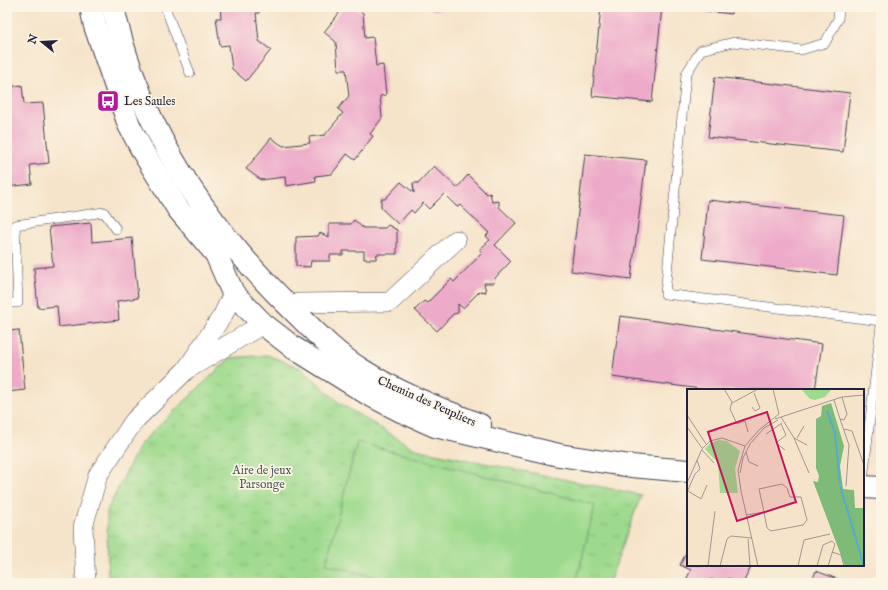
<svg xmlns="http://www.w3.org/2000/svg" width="888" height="590" viewBox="0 0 888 590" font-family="'IM FELL English',serif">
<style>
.park{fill:url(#park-tufts);stroke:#607e64}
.garden{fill:#9eda8d;stroke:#607e64}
.building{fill:#edaac9}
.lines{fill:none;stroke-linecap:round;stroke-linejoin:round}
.service-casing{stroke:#423f50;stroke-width:10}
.minor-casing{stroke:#423f50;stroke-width:20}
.tertiary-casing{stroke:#423f50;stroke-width:24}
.service{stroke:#fff;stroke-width:9}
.minor{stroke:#fff;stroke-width:19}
.tertiary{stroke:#fff;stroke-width:22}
.labels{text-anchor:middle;stroke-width:3.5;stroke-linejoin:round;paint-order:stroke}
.poi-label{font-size:12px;fill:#22223b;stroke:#fcf5e5;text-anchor:start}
.street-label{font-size:12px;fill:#22223b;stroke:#fcf5e5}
.park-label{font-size:12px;fill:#475954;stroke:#fcf5e5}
.inset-river{fill:none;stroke:#53acd0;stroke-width:2}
.inset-road{fill:none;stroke:#a19691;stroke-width:1}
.view{fill:#c2185b;fill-opacity:0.15;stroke:#c2185b;stroke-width:2}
.inset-edge{fill:none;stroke:#22223b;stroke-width:2}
</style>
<defs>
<pattern id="park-tufts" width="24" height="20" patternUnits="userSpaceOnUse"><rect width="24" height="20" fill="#9eda8d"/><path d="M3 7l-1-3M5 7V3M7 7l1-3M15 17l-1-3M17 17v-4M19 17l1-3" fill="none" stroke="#88bb7b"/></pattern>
</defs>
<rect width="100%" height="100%" fill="#fcf5e5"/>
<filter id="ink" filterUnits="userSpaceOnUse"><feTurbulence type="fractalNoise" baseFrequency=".025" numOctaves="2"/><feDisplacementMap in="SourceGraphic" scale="8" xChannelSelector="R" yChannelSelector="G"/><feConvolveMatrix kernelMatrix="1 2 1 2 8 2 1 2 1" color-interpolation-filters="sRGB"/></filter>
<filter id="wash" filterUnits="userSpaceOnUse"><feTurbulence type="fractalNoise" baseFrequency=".012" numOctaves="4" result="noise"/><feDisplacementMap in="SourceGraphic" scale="16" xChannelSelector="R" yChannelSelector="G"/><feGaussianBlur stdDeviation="0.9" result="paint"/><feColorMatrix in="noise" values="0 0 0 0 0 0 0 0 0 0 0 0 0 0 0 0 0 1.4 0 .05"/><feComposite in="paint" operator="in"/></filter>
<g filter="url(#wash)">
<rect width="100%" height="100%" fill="#f6e4ca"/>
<path class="park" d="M267,355L301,368L341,404L415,449L641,495L609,583H108L107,511L140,444L230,358Z"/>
<path class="garden" d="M357,442L595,505L576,583H398L326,564Z"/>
<g id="blocks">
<g class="building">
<path d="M220,7H259V13H256L259,41L271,50L246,81L232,69L229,45L220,46L216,18H221Z"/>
<path d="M344,7H354L363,13L365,38L373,37L376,66L383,65L386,95L380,96L382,118L370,134L373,136L355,160L347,154L332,174L315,176L316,181L286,186L285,177L261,180L246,169L271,138L283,146L310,143L309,137L325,135L343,113L338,109L349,96L346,70H338L336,42L324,32Z"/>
<path d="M433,7H458V8L433,11Z"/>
<path d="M601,7H662L652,102L592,96Z"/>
<path d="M673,7H731V14Z"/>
<path d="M715,77L850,93L843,152L708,137Z"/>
<path d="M22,85L24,104L43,103L49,163L30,165L32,184L7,187V87Z"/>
<path d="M585,154L646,160L631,279L571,271Z"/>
<path d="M434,166L457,188L468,175L487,194L490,193L492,202L499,201V207L516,223L495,245L511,261L495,278L494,283H484L486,292L480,291L463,308L458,304V313L453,314L437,331L415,310L424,301L427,303L451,279L454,282L482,253L480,249L490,240L486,236L489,233L460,205L457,207L444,194L429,209L423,203L414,213L411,210L398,224L381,208V199H385L401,182L414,193L413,183H418Z"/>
<path d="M708,200L844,215L837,275L702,259Z"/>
<path d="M354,220L363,228H385L388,225L397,230V254H377L376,259H364V251H343V255H330V261H311L310,267L296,266V237L318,236L320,233L329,237V224H351Z"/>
<path d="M91,223L92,242L132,238L138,298L117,301L119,320L59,327L57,306L38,308L34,268L53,266L49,227Z"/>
<path d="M620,316L822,344L815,390H708L612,377Z"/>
<path d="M19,330L25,390L7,392V331Z"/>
<path d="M688,549V565H752L743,583H738L728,578L725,583H719L711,579L709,583H693L686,580L691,570L680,565Z"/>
<path d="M816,571L848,583H811Z"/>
</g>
</g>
</g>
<g filter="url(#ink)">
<use href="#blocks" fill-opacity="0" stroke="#423f50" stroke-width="1"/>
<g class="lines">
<g class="service-casing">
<g id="service">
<path d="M165,7L190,73"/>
<path d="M839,7L838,19L825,43L801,50L734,42L701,50L686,74L665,294L881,321"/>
<path d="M7,303H18L15,225L104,212L116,229"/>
<path d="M863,479L881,326"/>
</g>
</g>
<g class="minor-casing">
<g id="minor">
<path d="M292,309L298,303L390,302L456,240"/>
<path d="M191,367L263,324"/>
<path d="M86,583L83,527L98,475L134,421L186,370L223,315L233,293"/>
</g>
</g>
<g class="tertiary-casing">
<g id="tertiary">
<path d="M91,7L95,26L129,125L143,152L178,209L216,254L233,293L263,324L294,348L368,394L401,411L435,426L559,455L631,466L688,471"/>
<path d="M113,7C139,126 207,227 294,311C315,332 336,354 362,370C398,393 440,409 480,425"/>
<path d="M863,487L881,488"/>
</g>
</g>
<use href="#service" class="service"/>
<use href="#minor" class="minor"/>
<use href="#tertiary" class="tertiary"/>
</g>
</g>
<defs>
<g id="bus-square" transform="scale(1.15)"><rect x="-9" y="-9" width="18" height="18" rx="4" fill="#b5179e" stroke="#fcf5e5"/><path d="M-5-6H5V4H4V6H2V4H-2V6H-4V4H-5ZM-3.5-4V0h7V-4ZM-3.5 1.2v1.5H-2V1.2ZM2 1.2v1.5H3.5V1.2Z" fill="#fff"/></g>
</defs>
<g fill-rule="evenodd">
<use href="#bus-square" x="108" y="101"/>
</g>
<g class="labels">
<g class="poi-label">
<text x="124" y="105">Les Saules</text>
</g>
<g class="street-label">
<text transform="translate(427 401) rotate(24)" y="4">Chemin des Peupliers</text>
</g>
<g class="park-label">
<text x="262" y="474">Aire de jeux<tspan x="262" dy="14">Parsonge</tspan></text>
</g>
</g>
<g transform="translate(687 389)">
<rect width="177" height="177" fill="#f6e4ca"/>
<path d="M144,14L157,57L153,77L156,100L167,101L168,119H177V177H158L126,92L131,93L132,87L129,79V30L134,27L135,17Z" fill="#7eba78"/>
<path d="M114,0H145L138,8L128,11L123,10ZM32,51L40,52L53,62L48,80L51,104H33L31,74L18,60L23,54Z" fill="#9eda8d"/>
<path d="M47,74L49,100L35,101L34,75Z" fill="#9eda8d"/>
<path class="inset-river" d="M140,22L148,44L153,95M153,97L177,177"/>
<path class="inset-road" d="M37,0L45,13L43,20L50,35L58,32L61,43M147,11L153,30L157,31L160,25L155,8M45,14L71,0M65,18L68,22L73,19L67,4M0,26L19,55M94,28L107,49L122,84M88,30L155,8L177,6M153,30L162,56L159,97M94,35L99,46L89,54L98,61M0,38L15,59M157,40L165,42L177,76M79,45L95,34M107,49L120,56M110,49L117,37M15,61L27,74M59,63L62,73L71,77M53,84L56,69L63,55L77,39L91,31M0,94L15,60L23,52L35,49L58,57M1,102L14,110L20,96M0,103L8,85L13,80L10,71M59,126L77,123L72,100L95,95L100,99L103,108H114L120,131L116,136L84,142L80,139L77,123M61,150L63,176M145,163L154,166L157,177M21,177L28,122M33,177L40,150L44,147L65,149M71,177L54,102L51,81L58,57L72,41L92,25L86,0M111,177L117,151L143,145M130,177L136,156L145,152L148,155L141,177"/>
<path class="view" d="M80,23L109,113L50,132L21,43Z"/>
<rect width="177" height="177" class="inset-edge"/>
</g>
<rect width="888" height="590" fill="none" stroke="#fcf5e5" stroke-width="24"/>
<g transform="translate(42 42) rotate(288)" stroke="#fcf5e5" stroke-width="3" paint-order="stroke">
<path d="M0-3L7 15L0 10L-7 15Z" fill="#22223b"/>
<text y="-6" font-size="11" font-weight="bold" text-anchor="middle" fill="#22223b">N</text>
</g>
</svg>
